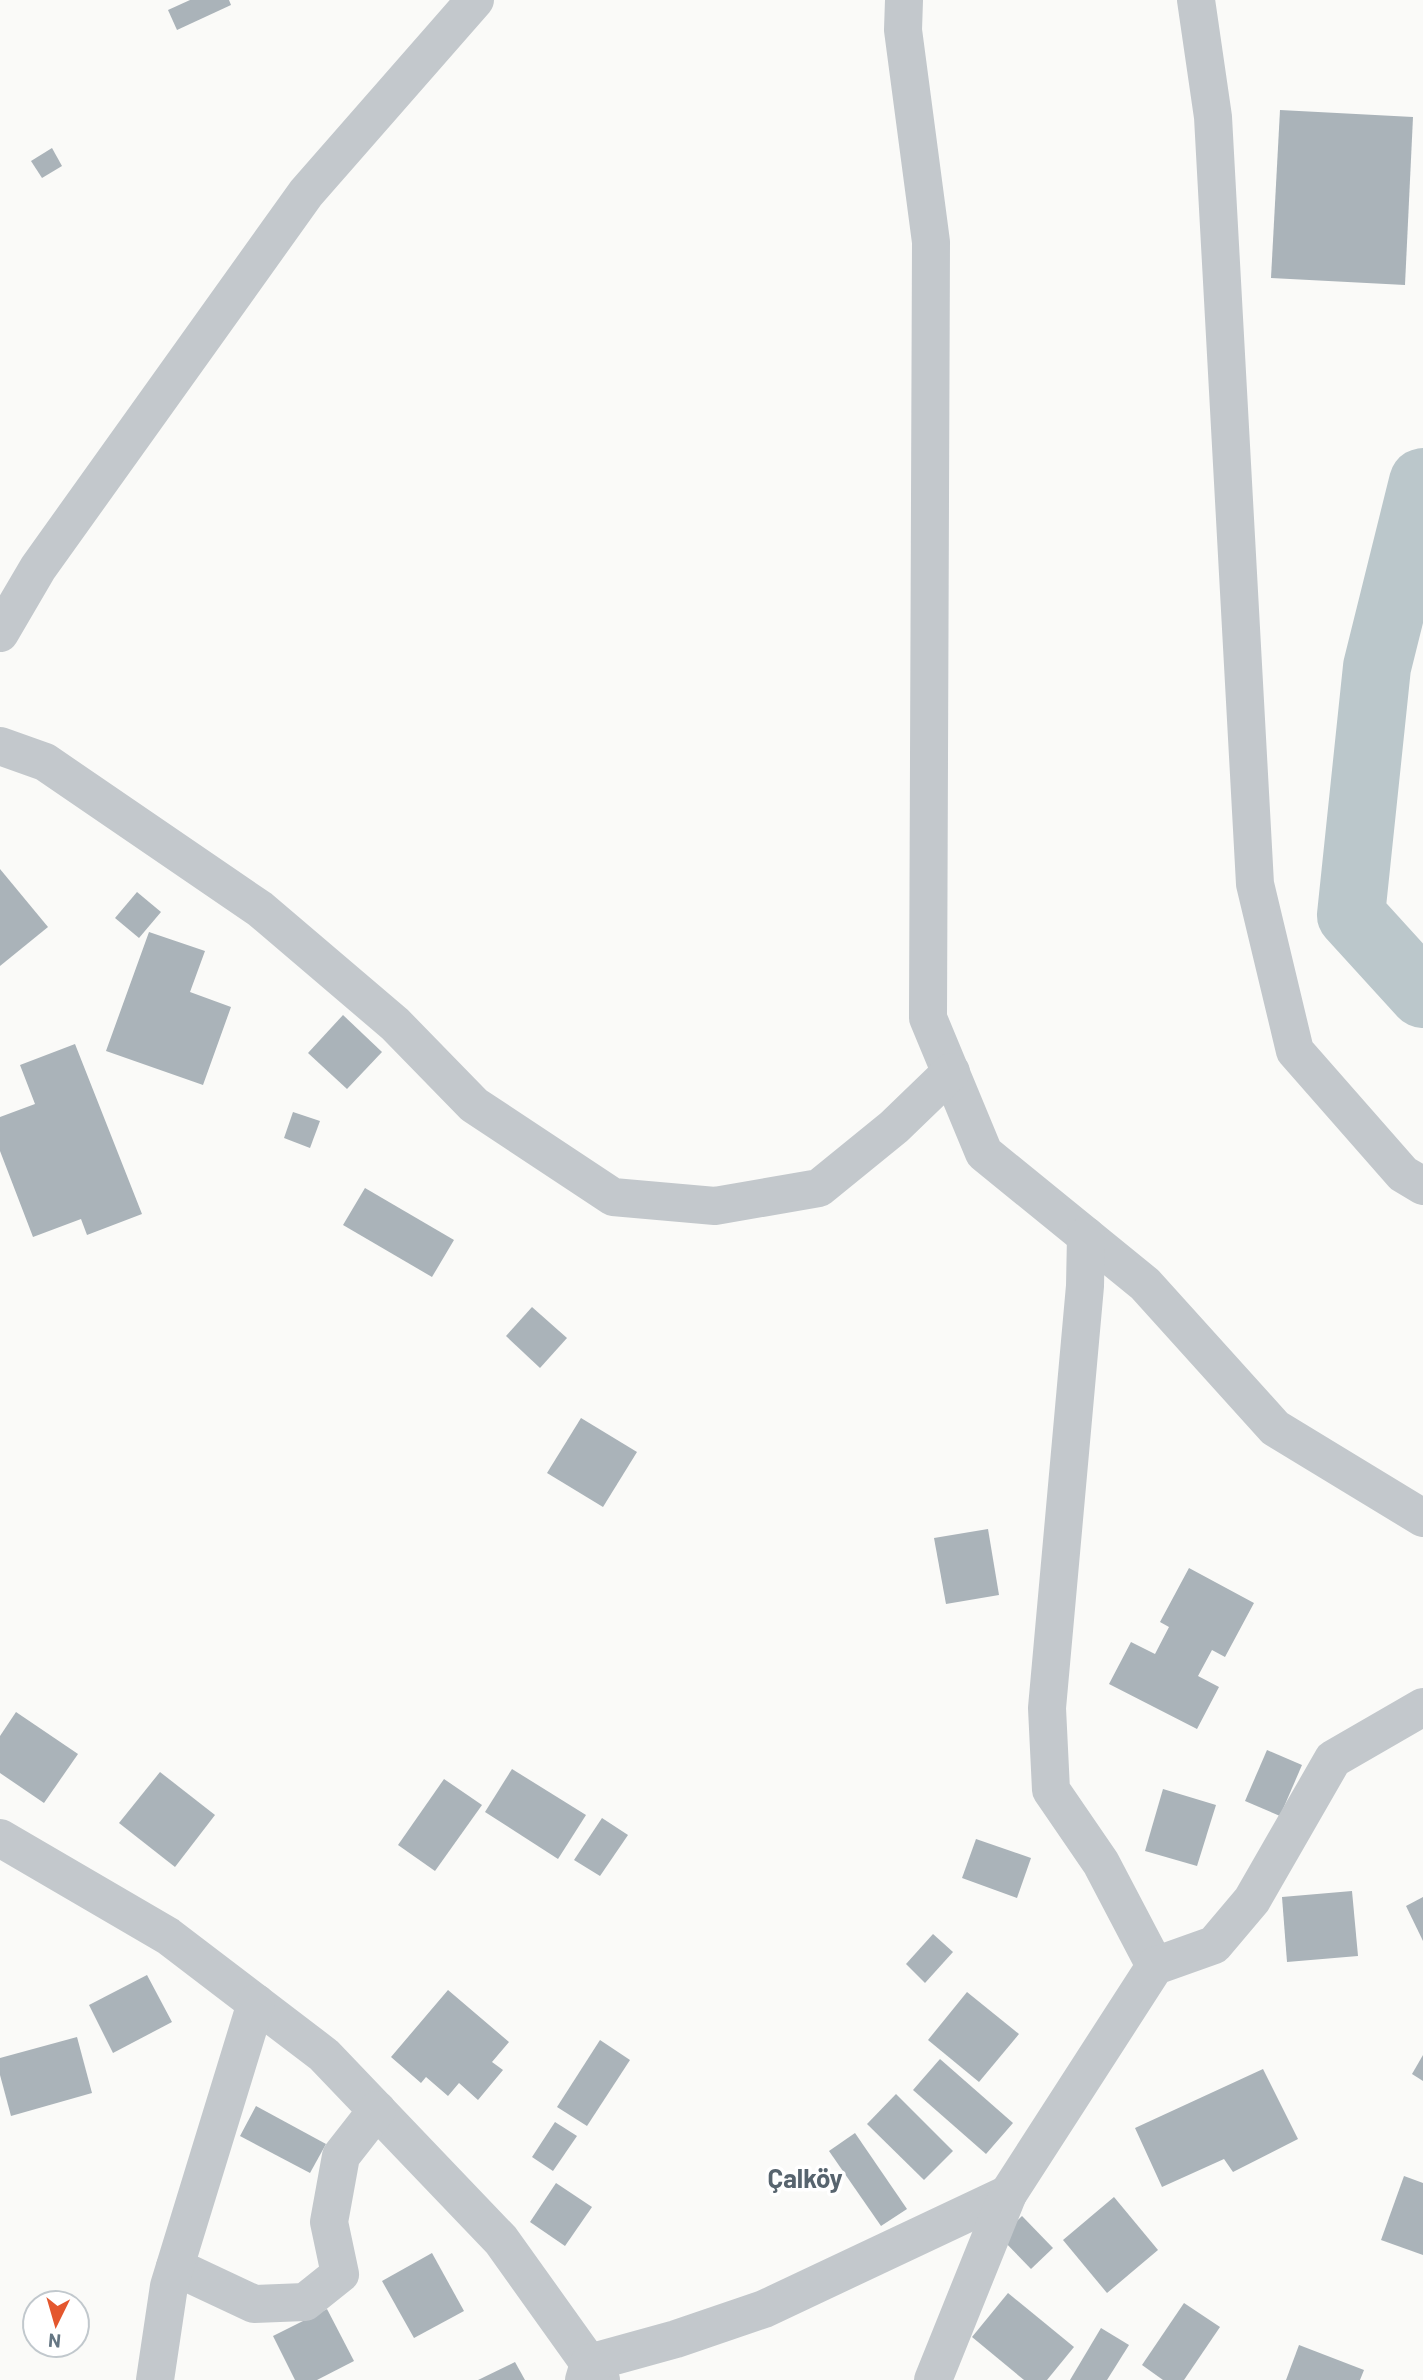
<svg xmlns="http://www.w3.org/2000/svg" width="1423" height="2380" viewBox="0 0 1423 2380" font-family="Barlow,sans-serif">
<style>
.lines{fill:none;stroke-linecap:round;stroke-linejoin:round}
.river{stroke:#bbc7cb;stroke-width:68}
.building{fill:#aab3b9}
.minor{stroke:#c3c8cc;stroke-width:38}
.tertiary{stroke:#c3c8cc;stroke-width:38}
.labels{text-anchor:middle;stroke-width:7;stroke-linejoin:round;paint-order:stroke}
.neighbourhood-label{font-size:26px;font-weight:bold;fill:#57646e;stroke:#fff}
</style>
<rect width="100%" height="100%" fill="#fafaf8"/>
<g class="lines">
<path class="river" d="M1423,482L1377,667L1351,915L1423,994"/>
</g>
<g class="building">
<path d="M190,0H229L231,5L177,30L168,10Z"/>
<path d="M1280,110L1413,117L1405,285L1271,278Z"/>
<path d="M52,148L62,166L42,178L31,161Z"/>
<path d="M0,869L48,927L0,966Z"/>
<path d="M137,892L161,912L139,938L115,918Z"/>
<path d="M149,932L205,951L190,992L231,1007L203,1085L106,1051Z"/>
<path d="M343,1015L382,1052L347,1089L308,1053Z"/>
<path d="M75,1044L142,1214L87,1235L81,1219L33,1237L0,1151V1117L35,1104L20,1065Z"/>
<path d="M293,1112L320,1121L310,1148L284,1138Z"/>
<path d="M365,1188L454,1240L432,1277L343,1225Z"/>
<path d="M532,1307L567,1338L540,1368L506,1336Z"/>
<path d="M581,1418L637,1452L603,1507L547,1473Z"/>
<path d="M988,1529L999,1595L946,1604L934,1538Z"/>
<path d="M1189,1568L1254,1603L1225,1657L1212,1650L1198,1676L1219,1687L1197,1729L1109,1684L1131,1642L1155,1654L1169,1627L1160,1622Z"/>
<path d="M16,1712L78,1754L44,1803L0,1773V1736Z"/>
<path d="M1267,1750L1302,1765L1280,1816L1245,1801Z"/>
<path d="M512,1769L586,1815L558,1859L485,1812Z"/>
<path d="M160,1772L215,1815L175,1867L119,1823Z"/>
<path d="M444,1779L482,1805L435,1871L398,1845Z"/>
<path d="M1163,1789L1216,1805L1197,1866L1145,1851Z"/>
<path d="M602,1818L628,1835L600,1876L574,1860Z"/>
<path d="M976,1839L1031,1858L1017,1898L962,1878Z"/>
<path d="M1352,1891L1358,1956L1287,1962L1282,1897Z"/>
<path d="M1423,1897V1941L1406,1906Z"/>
<path d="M933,1934L953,1952L925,1983L906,1964Z"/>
<path d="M147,1975L172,2022L113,2053L89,2005Z"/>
<path d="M448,1990L509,2042L492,2062L503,2070L478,2100L459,2083L448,2096L426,2077L421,2083L391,2057Z"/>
<path d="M967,1992L1019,2034L979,2082L928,2040Z"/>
<path d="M77,2037L92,2093L11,2116L0,2075V2058Z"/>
<path d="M600,2040L630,2060L587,2126L557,2107Z"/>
<path d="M1423,2055V2081L1412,2074Z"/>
<path d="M940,2059L1013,2123L986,2154L913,2090Z"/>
<path d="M1263,2069L1298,2139L1233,2172L1224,2159L1162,2187L1135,2128Z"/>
<path d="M896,2094L953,2151L924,2180L867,2124Z"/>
<path d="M256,2106L326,2144L310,2173L240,2136Z"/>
<path d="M555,2122L577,2136L553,2171L532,2157Z"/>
<path d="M855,2133L907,2209L881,2226L829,2151Z"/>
<path d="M1404,2176L1423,2183V2255L1381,2240Z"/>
<path d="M556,2183L592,2207L565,2246L530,2222Z"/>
<path d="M1114,2197L1158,2250L1107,2293L1063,2240Z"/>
<path d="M1022,2216L1053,2248L1031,2269L1000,2237Z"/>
<path d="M432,2253L464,2311L414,2338L382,2281Z"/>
<path d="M1008,2293L1074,2347L1047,2380H1024L972,2337Z"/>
<path d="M1184,2303L1220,2327L1184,2380H1163L1142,2365Z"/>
<path d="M327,2309L354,2361L317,2380H295L273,2336Z"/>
<path d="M1101,2328L1129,2345L1107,2380H1070Z"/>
<path d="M1299,2345L1364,2370L1360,2380H1286Z"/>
<path d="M515,2362L525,2380H478Z"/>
</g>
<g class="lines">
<g class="minor">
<path d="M904,0L903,30L931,242L928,1018L984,1153L1145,1284L1275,1428L1423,1518"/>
<path d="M0,746L45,762L260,909L395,1024L474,1105L613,1197L715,1206L819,1188L894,1127L951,1072"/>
<path d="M1086,1236L1085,1286L1047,1708L1051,1790L1101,1863L1155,1966"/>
<path d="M0,1838L168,1936L324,2055L501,2240L601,2380"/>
<path d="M175,2267L254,2304L305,2302L340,2274L329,2222L341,2156L377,2110"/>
<path d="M155,2380L169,2286L256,2003"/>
<path d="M584,2380L589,2363L676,2339L764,2309L1008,2194"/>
<path d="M933,2380L1008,2194L1155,1966L1214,1945L1252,1900L1333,1759L1423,1707"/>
</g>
<g class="tertiary">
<path d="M1196,0L1213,117L1255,884L1295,1051L1403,1174L1423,1186"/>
<path d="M0,633L38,568L306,193L475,0"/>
</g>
</g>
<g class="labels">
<g class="neighbourhood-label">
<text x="805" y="2188">Çalköy</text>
</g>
</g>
<g transform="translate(56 2324) rotate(185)"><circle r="33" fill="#ffffff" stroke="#c1c8cd" stroke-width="2"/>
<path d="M0-5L12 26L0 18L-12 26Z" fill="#e4572e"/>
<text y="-10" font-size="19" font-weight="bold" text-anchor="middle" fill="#657683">N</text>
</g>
</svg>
